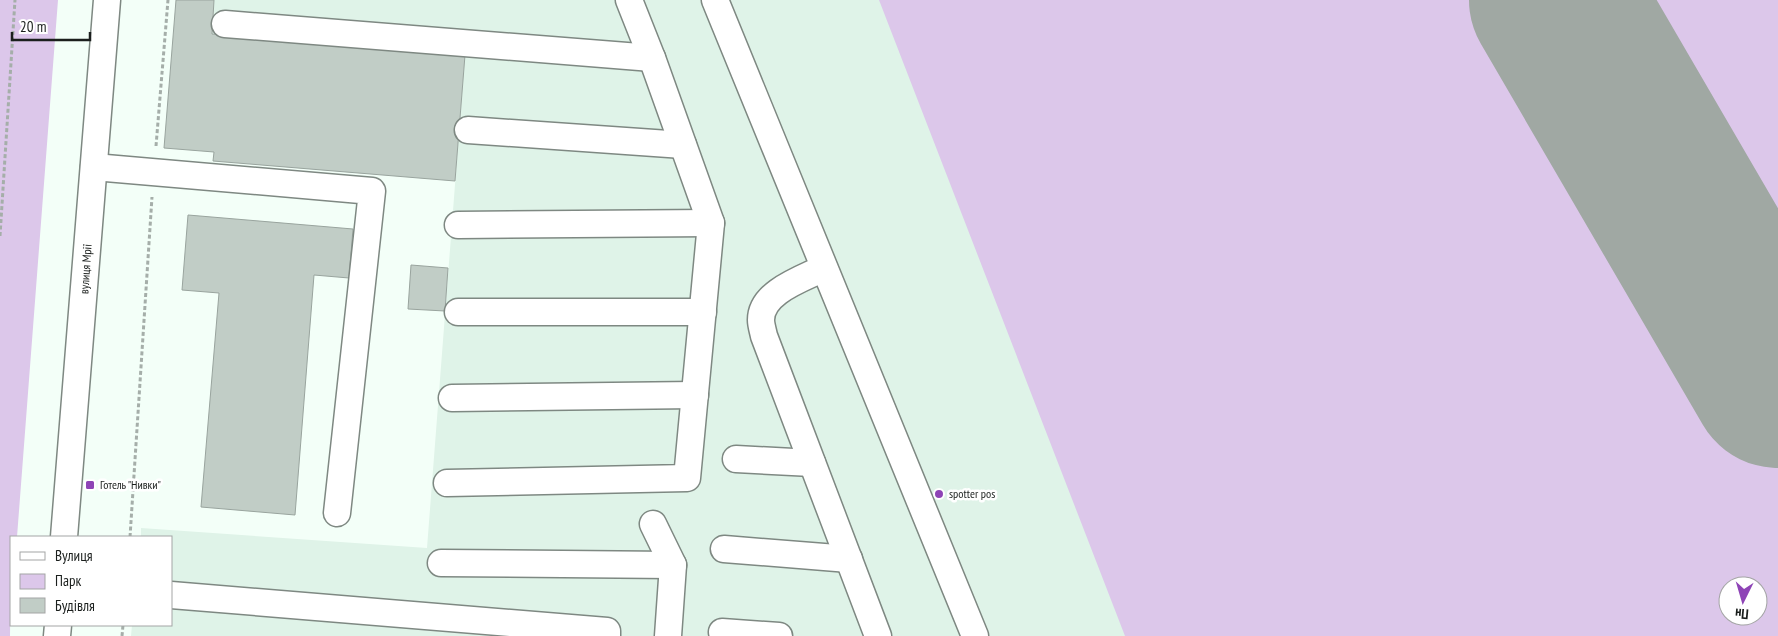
<svg xmlns="http://www.w3.org/2000/svg" width="1778" height="636" viewBox="0 0 1778 636" font-family="'PT Sans Narrow',sans-serif">
<style>
.built{fill:#dff3e8;fill-rule:evenodd}
.green{fill:#dcc7ea;fill-rule:evenodd}
.lines{fill:none;stroke-linecap:round;stroke-linejoin:round}
.runway{stroke:#a0a8a3;stroke-width:174}
.building{fill:#c1cdc6;stroke:#99a49e}
.minor-casing{stroke:#7e8882;stroke-width:29}
.path{stroke:#a5aea9;stroke-width:3;stroke-dasharray:4 2.5;stroke-linecap:butt}
.minor{stroke:#fff;stroke-width:26}
.poi-dot{fill:#8e44b6;stroke:#fff;stroke-width:2}
.labels{text-anchor:middle;stroke-width:5;stroke-linejoin:round;paint-order:stroke}
.street-label{font-size:12px;fill:#1b1f1d;stroke:#fff}
.poi-label{font-size:12px;fill:#1b1f1d;stroke:#fff;text-anchor:start}
</style>
<rect width="100%" height="100%" fill="#f3fff8"/>
<path class="built" d="M214,0H1778V636H131L132,625H171V537H141V528L427,548L465,55L212,34ZM1728,586H1758V616H1728Z"/>
<g class="green">
<path d="M0,0H58L17,537H11L10,636H0Z"/>
<path d="M879,0H1778V636H1125ZM1728,586H1758V616H1728Z"/>
</g>
<g class="lines">
<path class="runway" d="M1556,0L1778,381"/>
</g>
<g class="building">
<path d="M176,0H214L212,34L465,55L455,181L213,161L214,152L164,148Z"/>
<path d="M188,215L353,229L349,278L314,275L295,515L201,507L219,293L182,290Z"/>
<path d="M411,265L448,268L445,311L408,309Z"/>
</g>
<g class="lines">
<g class="minor-casing">
<g id="minor">
<path d="M715,0L975,636"/>
<path d="M225,24L652,58"/>
<path d="M468,130L683,145"/>
<path d="M94,167L372,191L337,513"/>
<path d="M458,225L711,223"/>
<path d="M824,268C802,279 761,292 761,320C761,325 763,331 764,336L878,636"/>
<path d="M458,312H703"/>
<path d="M452,398L695,395"/>
<path d="M736,459L812,463"/>
<path d="M447,483L687,478L711,223L652,58L629,0"/>
<path d="M653,524L673,565L668,636"/>
<path d="M64,537L107,0"/>
<path d="M724,549L849,559"/>
<path d="M441,563L673,565"/>
<path d="M171,595L607,631V636"/>
<path d="M722,632L779,636"/>
<path d="M57,636L58,625"/>
</g>
</g>
<g class="path">
<path d="M156,146L168,0"/>
<path d="M0,236L15,0"/>
<path d="M130,537L152,197"/>
<path d="M122,636L123,625"/>
</g>
<use href="#minor" class="minor"/>
</g>
<g class="poi-dot">
<rect x="85" y="480" width="10" height="10" rx="2.5"/>
<circle cx="939" cy="494" r="5"/>
</g>
<g class="labels">
<g class="street-label">
<text transform="translate(86 269) rotate(-86)" y="4">вулиця Мрії</text>
</g>
<g class="poi-label">
<text x="100" y="489">Готель "Нивки"</text>
<text x="949" y="498">spotter pos</text>
</g>
</g>
<rect x="10" y="536" width="162" height="90" fill="#ffffff" stroke="#a4a5a5"/>
<rect x="20" y="552" width="25" height="8" fill="#ffffff" stroke="#a4a5a5"/>
<text x="55" y="561" font-size="15" fill="#1b1f1d">Вулиця</text>
<rect x="20" y="574" width="25" height="15" fill="#dcc7ea" stroke="#a4a5a5"/>
<text x="55" y="586" font-size="15" fill="#1b1f1d">Парк</text>
<rect x="20" y="598" width="25" height="15" fill="#c1cdc6" stroke="#a4a5a5"/>
<text x="55" y="611" font-size="15" fill="#1b1f1d">Будівля</text>
<g transform="translate(1743 601) rotate(185)"><circle r="24" fill="#ffffff" stroke="#a4a5a5"/>
<path d="M0-4L9 19L0 12L-9 19Z" fill="#8e44b6"/>
<text y="-8" font-size="14" font-weight="bold" text-anchor="middle" fill="#1b1f1d">Пн</text>
</g>
<path d="M12 32v8h78v-8" fill="none" stroke="#1b1f1d" stroke-width="2.5"/>
<text x="20" y="32" font-size="15" fill="#1b1f1d" stroke="#ffffff" stroke-width="4" paint-order="stroke">20 m</text>
</svg>
